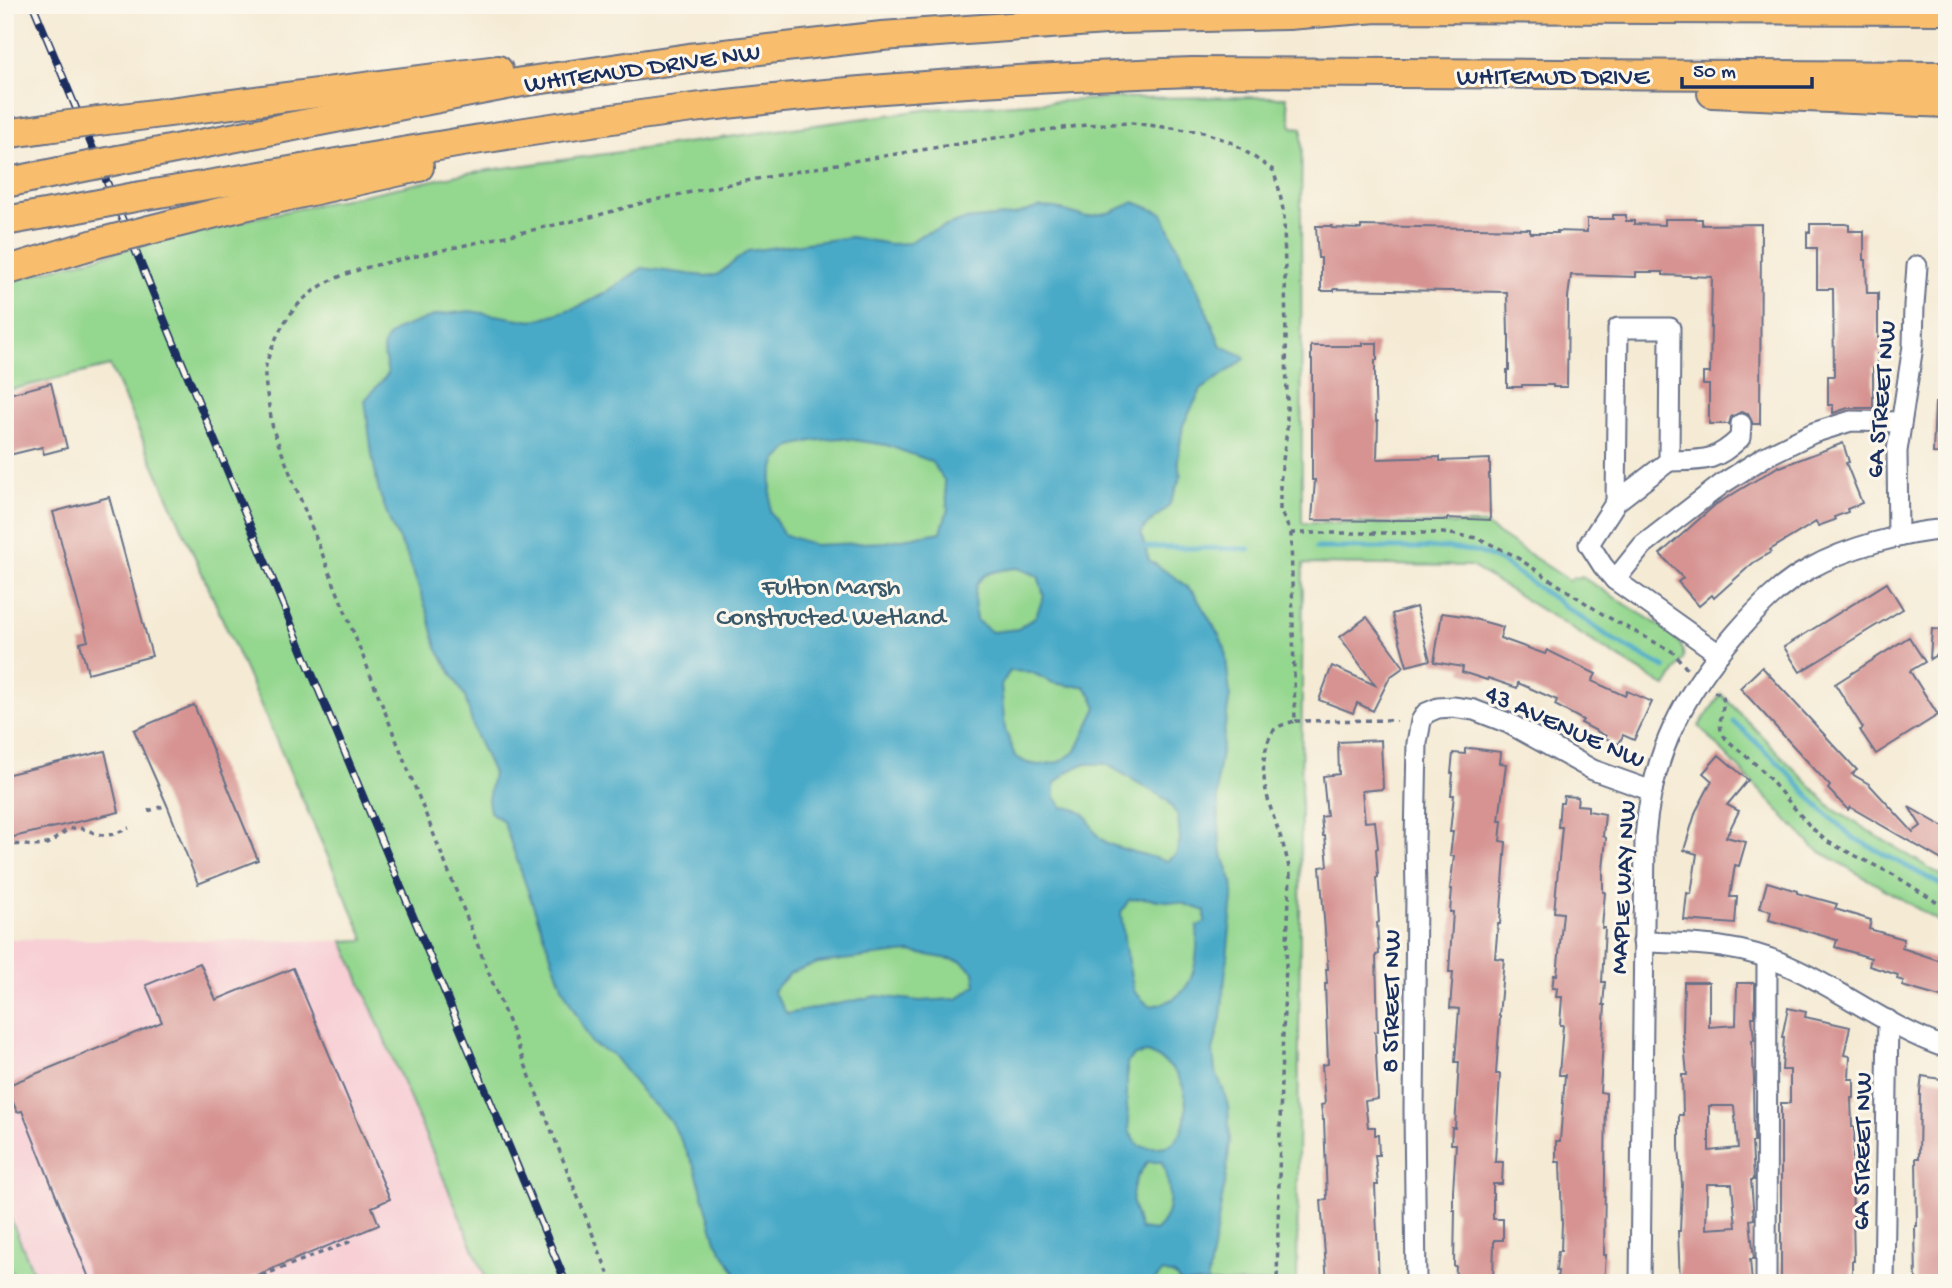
<svg xmlns="http://www.w3.org/2000/svg" width="1952" height="1288" viewBox="0 0 1952 1288" font-family="'Gochi Hand',sans-serif">
<style>
.built{fill:#f7cfd5}
.green{fill:#94d78f;stroke:#588376;stroke-width:2}
.water{fill:#48aac8;stroke:#326c93;stroke-width:2;fill-rule:evenodd}
.lines{fill:none;stroke-linecap:round;stroke-linejoin:round}
.stream{stroke:#48aac8;stroke-width:5}
.building{fill:#d69391;fill-rule:evenodd}
.minor-casing{stroke:#677188;stroke-width:23}
.highway-casing{stroke:#677188;stroke-width:32}
.path{stroke:#677188;stroke-width:3.5;stroke-dasharray:5 5;stroke-linecap:butt}
.minor{stroke:#fff;stroke-width:19}
.highway{stroke:#f9be6d;stroke-width:28}
.rail-casing{stroke:#1b2f5e;stroke-width:8}
.rail{stroke:#fbf7ec;stroke-width:5;stroke-dasharray:16;stroke-linecap:butt}
.highway-bridge-casing{stroke:#677188;stroke-width:32;stroke-linecap:butt}
.highway-bridge{stroke:#f9be6d;stroke-width:28}
.labels{text-anchor:middle;stroke-width:6;stroke-linejoin:round;paint-order:stroke}
.street-label{font-size:26px;fill:#1b2f5e;stroke:#fbf7ec}
.park-label{font-size:26px;fill:#39596a;stroke:#fbf7ec}
</style>
<rect width="100%" height="100%" fill="#fbf7ec"/>
<filter id="ink" filterUnits="userSpaceOnUse"><feTurbulence type="fractalNoise" baseFrequency=".0143" numOctaves="2"/><feDisplacementMap in="SourceGraphic" scale="14" xChannelSelector="R" yChannelSelector="G"/><feConvolveMatrix kernelMatrix="1 2 1 2 8 2 1 2 1" color-interpolation-filters="sRGB"/></filter>
<filter id="wash" filterUnits="userSpaceOnUse"><feTurbulence type="fractalNoise" baseFrequency=".00686" numOctaves="4" result="noise"/><feDisplacementMap in="SourceGraphic" scale="28" xChannelSelector="R" yChannelSelector="G"/><feGaussianBlur stdDeviation="1.57" result="paint"/><feColorMatrix in="noise" values="0 0 0 0 0 0 0 0 0 0 0 0 0 0 0 0 0 1.4 0 .05"/><feComposite in="paint" operator="in"/></filter>
<g filter="url(#wash)">
<rect width="100%" height="100%" fill="#f5ebd5"/>
<path class="built" d="M5,939L343,941L488,1283H17L5,1264Z"/>
<g class="green">
<path d="M1286,97L1292,127L1302,128L1301,211L1302,523L1483,524L1570,581L1573,577L1577,579L1582,577L1673,634C1679,642 1685,648 1683,659L1666,687L1471,566L1303,564L1297,1283H488L343,941L365,940L110,366L5,391V282L197,230L467,173L931,109L1114,98Z"/>
<path d="M1721,694L1833,809L1947,879V926L1813,847L1699,726Z"/>
<path d="M5,1206L38,1283H19L5,1262Z"/>
</g>
<path class="water" d="M1134,202L1162,213L1197,288L1221,346L1242,355L1245,359L1201,390L1183,425L1178,459L1181,476L1169,506L1145,527L1141,534L1149,560L1176,578L1194,593L1219,635L1225,648L1230,695L1217,778L1220,847L1233,884V898L1221,1018L1213,1051L1215,1071L1223,1089L1228,1106L1230,1141L1226,1177L1207,1283H1181L1174,1275L1163,1272L1152,1283H1013L1010,1279L988,1277L963,1283H742L716,1241L695,1168L671,1121L646,1097L612,1054L592,1044L563,989L503,821L490,812L488,800L493,773L475,734L465,697L437,648L428,614L407,555L392,527L379,492L372,455L365,400L388,374L383,349L386,339L398,329L436,315L470,311L532,321L581,306L605,293L642,268L704,276L717,275L748,251L851,237L890,244L909,243L923,234L964,220L1014,215L1040,207L1055,208L1086,217L1112,212ZM840,438L886,445L931,461L944,480L948,509L941,532L885,542L814,545L783,534L770,511L771,481L776,461L792,446L812,441ZM1018,568L1038,576L1044,595L1036,616L1018,629L992,632L976,620C971,579 977,572 1018,568ZM1010,671L1031,672L1053,683L1071,686H1084L1092,696L1097,707L1076,751L1059,762L1039,765L1027,763L1015,756L1005,729L1001,685ZM1083,764H1106L1167,800L1178,817L1180,840L1176,854L1167,861C1151,856 1121,850 1107,843C1083,830 1099,810 1062,807L1055,797V783L1067,772ZM1143,898L1181,903L1205,911V922L1197,927C1199,964 1194,1002 1149,1006L1134,991L1125,947L1121,912L1129,900ZM909,952L961,961L974,972L976,985L957,999L920,1001L877,996L787,1014L773,991L790,973L818,963ZM1147,1053C1160,1058 1170,1064 1178,1076C1189,1094 1190,1129 1172,1143C1164,1149 1149,1147 1139,1146L1130,1133L1127,1105V1063L1135,1055ZM1148,1162H1162C1171,1184 1175,1215 1155,1231L1140,1229C1130,1201 1127,1186 1148,1162Z"/>
<g class="lines">
<g class="stream">
<path d="M1144,547L1249,549"/>
<path d="M1316,548H1449L1478,552L1500,561L1612,639L1665,668"/>
<path d="M1734,722L1783,767L1817,805L1852,837L1947,888"/>
</g>
</g>
<g id="blocks">
<g class="building">
<path d="M1613,215H1626V221H1634V224L1665,225V219H1702V225L1761,224L1760,424H1753L1748,414L1741,412L1731,417L1729,424H1709V385H1703V373H1710L1712,277L1663,275V272H1636V277L1571,275L1568,297L1567,387H1553V385H1522V387H1507V370H1509V335H1508L1507,292L1334,289V291H1321V258H1318L1316,226H1332V228L1361,229V226L1530,229V233H1557V231L1587,232V219H1613Z"/>
<path d="M1810,224H1845L1849,225V231H1864V260H1866L1867,293H1878V338H1881V354H1877V367H1873V408H1848L1833,413V405H1828V376H1834L1833,289H1817V248H1807V232H1810Z"/>
<path d="M1363,343H1377V360H1375V394L1376,421H1378L1377,459L1440,457V461L1490,459V474H1489L1490,520L1447,518V520H1392V521L1312,520L1315,480H1312V360H1311V346H1363Z"/>
<path d="M51,383L67,448L44,454L42,447L5,456V395Z"/>
<path d="M1935,403H1947V454L1933,453Z"/>
<path d="M1843,443L1849,462L1846,463L1862,503L1847,509L1848,512L1834,517L1835,520L1818,526L1816,522L1770,550L1771,552L1753,563L1714,598L1712,595L1699,606L1678,582L1683,578L1660,554L1715,505L1779,466L1780,467Z"/>
<path d="M109,497L152,656L88,673L80,643L88,641L53,512Z"/>
<path d="M1887,583L1903,609L1800,672L1784,647Z"/>
<path d="M1416,607L1430,660L1407,666L1392,614Z"/>
<path d="M1442,613L1463,616L1503,627L1500,638L1545,654L1547,650L1596,674L1592,681L1625,696L1627,691L1652,702L1634,740L1623,735L1619,744L1605,738L1606,736L1581,723L1583,720L1555,705L1557,700L1518,683L1517,688L1488,678L1487,680L1462,672L1463,667L1434,662Z"/>
<path d="M1367,617L1404,667L1390,677L1373,711L1357,703L1353,713L1319,700L1332,666L1375,685L1340,637Z"/>
<path d="M1932,629L1947,630V648L1930,659Z"/>
<path d="M1909,637L1925,662L1910,671L1938,715L1876,754L1860,730L1863,728L1835,684Z"/>
<path d="M1762,667L1857,770L1852,774L1869,784L1913,832L1921,826L1909,807L1947,829V863L1850,807L1848,810L1828,789L1830,786L1740,688Z"/>
<path d="M194,705L258,860L198,884L167,805L134,730Z"/>
<path d="M1381,740L1383,789L1362,791L1365,822L1375,821L1378,848L1376,849L1378,877L1376,878L1379,922L1377,923L1379,954L1376,955L1378,1031L1375,1032L1378,1099L1365,1101L1368,1127H1375V1135H1378L1379,1155H1375L1378,1185H1375L1379,1283H1327L1321,1200L1327,1199L1324,1120H1323L1321,1105L1325,1104L1322,1065L1328,1064L1325,984H1327L1326,969H1328L1320,867L1328,866L1325,836H1323L1321,817L1327,816L1323,776L1339,774L1338,742Z"/>
<path d="M1470,748L1501,752L1500,763L1506,764L1499,821H1502L1500,841L1506,842L1500,924H1498L1495,958L1504,959L1499,1016H1500L1496,1074H1500L1495,1162H1503L1502,1184H1493V1219H1503V1240H1494L1493,1283H1455L1456,1266H1454L1455,1210H1453V1191L1456,1144H1451L1452,1128H1455L1459,1062H1455L1459,1009L1450,1008L1453,972H1449L1453,912H1450L1452,889H1450L1454,856H1450L1453,832H1450L1454,795H1451L1453,773H1451L1453,753L1465,754V749Z"/>
<path d="M105,751L119,812L5,839V775Z"/>
<path d="M1719,755L1748,780L1727,805L1739,811L1726,837L1746,842L1739,866L1735,865L1730,897H1737L1735,924L1684,920L1687,893L1691,894L1697,854L1684,850L1696,811L1712,781L1703,773Z"/>
<path d="M1564,796L1578,797L1577,805L1588,806V811L1605,814L1603,836L1606,838L1603,870V892H1605L1602,928H1605L1602,982H1605L1603,1005H1605L1600,1092L1606,1093L1604,1255H1606L1604,1283H1557L1558,1271H1556L1558,1251H1561L1562,1223L1560,1162H1556V1141H1560L1565,1075H1559L1563,1025H1560L1562,997H1556L1557,988H1552L1554,975H1557L1563,913L1554,912L1562,827H1558L1560,803H1563Z"/>
<path d="M1767,882L1797,891V893L1837,904L1835,909L1871,920L1869,929L1904,939L1902,948L1947,963V999L1902,986L1904,981L1897,979L1898,975L1869,966L1871,958L1835,947L1837,940L1769,920L1771,911L1760,908Z"/>
<path d="M200,963L216,1000L293,968L390,1199L372,1207L379,1225L237,1283H91L22,1111L17,1112L6,1086L162,1022L146,985Z"/>
<path d="M1684,982H1709V1027L1736,1025L1737,983H1755V1017H1752L1754,1040H1752L1754,1079V1084H1753L1754,1142H1752L1754,1180H1751L1754,1219L1750,1220L1754,1259H1750L1752,1283H1680L1678,1231H1680L1682,1185L1679,1147V1115H1683L1682,1075H1687L1683,1032ZM1709,1106H1734L1738,1148L1709,1151ZM1707,1184H1732L1736,1227L1706,1229Z"/>
<path d="M1788,1008L1806,1012L1805,1017L1850,1027L1844,1055L1850,1056L1849,1079H1854V1098H1851L1852,1127H1855L1852,1173L1854,1261H1852V1283H1781V1103H1790V1070H1782L1784,1037H1782Z"/>
<path d="M1922,1076L1947,1080V1242L1945,1243V1283H1916L1915,1226H1917L1916,1158H1919L1920,1091Z"/>
</g>
</g>
</g>
<g filter="url(#ink)">
<use href="#blocks" fill-opacity="0" stroke="#677188" stroke-width="2"/>
<g class="lines">
<g class="minor-casing">
<g id="minor">
<path d="M1669,461C1703,460 1714,463 1740,438L1741,424"/>
<path d="M1616,502L1669,461L1670,328H1618L1616,502L1589,544L1603,566L1615,580L1719,654"/>
<path d="M1898,537L1897,451L1913,346L1914,305L1917,266"/>
<path d="M1615,580L1643,545L1722,484L1766,456L1813,433L1851,421L1901,422"/>
<path d="M1643,942C1696,943 1746,945 1795,969C1846,993 1893,1030 1947,1048"/>
<path d="M1416,1283L1414,1110L1416,894L1415,842L1417,743L1421,721L1426,713L1438,708L1453,707L1474,710L1508,723L1593,770L1652,791"/>
<path d="M1640,1283L1645,837C1652,754 1683,694 1737,632C1758,608 1781,584 1809,569C1848,547 1902,533 1947,529"/>
<path d="M1766,1283L1767,958"/>
<path d="M1884,1283L1888,1020"/>
</g>
</g>
<g class="highway-casing">
<g id="highway">
<path d="M1712,93L1947,103"/>
<path d="M99,121L498,70"/>
<path d="M5,134L46,128"/>
<path d="M118,160L522,82L689,58L882,36L1120,19L1288,15L1377,8L1947,10"/>
<path d="M5,183L59,172"/>
<path d="M135,197C318,167 501,133 685,109C853,88 1023,78 1192,72L1947,76"/>
<path d="M5,221L73,209"/>
<path d="M149,230L244,206L419,167"/>
<path d="M5,271L98,243"/>
</g>
</g>
<g class="path">
<path d="M1291,533H1443L1478,538L1513,555L1604,615L1673,652L1687,669"/>
<path d="M1714,692L1721,694L1723,697L1724,702L1720,722L1721,731L1726,739L1760,768L1809,825L1826,841L1894,875L1947,909"/>
<path d="M1295,721L1396,720"/>
<path d="M148,811L167,805"/>
<path d="M5,847C18,841 30,848 43,845C56,842 63,828 77,828C86,828 94,834 103,835C112,836 121,831 129,828"/>
<path d="M261,1275L264,1282"/>
<path d="M243,1283L349,1242L347,1238"/>
<path d="M612,1283L273,430C271,415 264,384 265,370C267,358 273,345 278,334C300,292 328,278 372,266L595,216L646,202L714,187L853,161L1038,131L1086,125L1132,123L1203,132L1233,143L1273,170L1279,189L1284,215L1287,400V430L1280,483V510L1291,533L1295,721C1288,723 1280,725 1275,729C1270,734 1268,742 1266,749C1255,793 1285,832 1290,875L1281,1078L1277,1283"/>
</g>
<use href="#minor" class="minor"/>
<use href="#highway" class="highway"/>
<g class="rail-casing">
<path id="rail" d="M33,5L566,1283"/>
</g>
<use href="#rail" class="rail"/>
<g class="highway-bridge-casing">
<g id="highway-bridge">
<path d="M46,128L99,121"/>
<path d="M59,172L118,160"/>
<path d="M73,209L135,197"/>
<path d="M98,243L149,230"/>
</g>
</g>
<use href="#highway-bridge" class="highway-bridge"/>
</g>
</g>
<g class="labels">
<g class="street-label">
<text transform="translate(642 66) rotate(-8)" y="9">WHITEMUD DRIVE NW</text>
<text x="1553" y="84">WHITEMUD DRIVE</text>
<text transform="translate(1879 399) rotate(-85)" y="9">6A STREET NW</text>
<text transform="translate(1566 725) rotate(24)" y="9">43 AVENUE NW</text>
<text transform="translate(1621 887) rotate(-87)" y="9">MAPLE WAY NW</text>
<text transform="translate(1389 1001) rotate(-89)" y="9">8 STREET NW</text>
<text transform="translate(1860 1151) rotate(-89)" y="9">6A STREET NW</text>
</g>
<g class="park-label">
<text x="831" y="594">Fulton Marsh<tspan x="831" dy="30">Constructed Wetland</tspan></text>
</g>
</g>
<rect width="1952" height="1288" fill="none" stroke="#fbf7ec" stroke-width="28"/>
<path d="M1682 77v10h130v-10" fill="none" stroke="#1b2f5e" stroke-width="3.5"/>
<text x="1693" y="77" font-size="21" fill="#1b2f5e" stroke="#fbf7ec" stroke-width="5" paint-order="stroke">50 m</text>
</svg>
